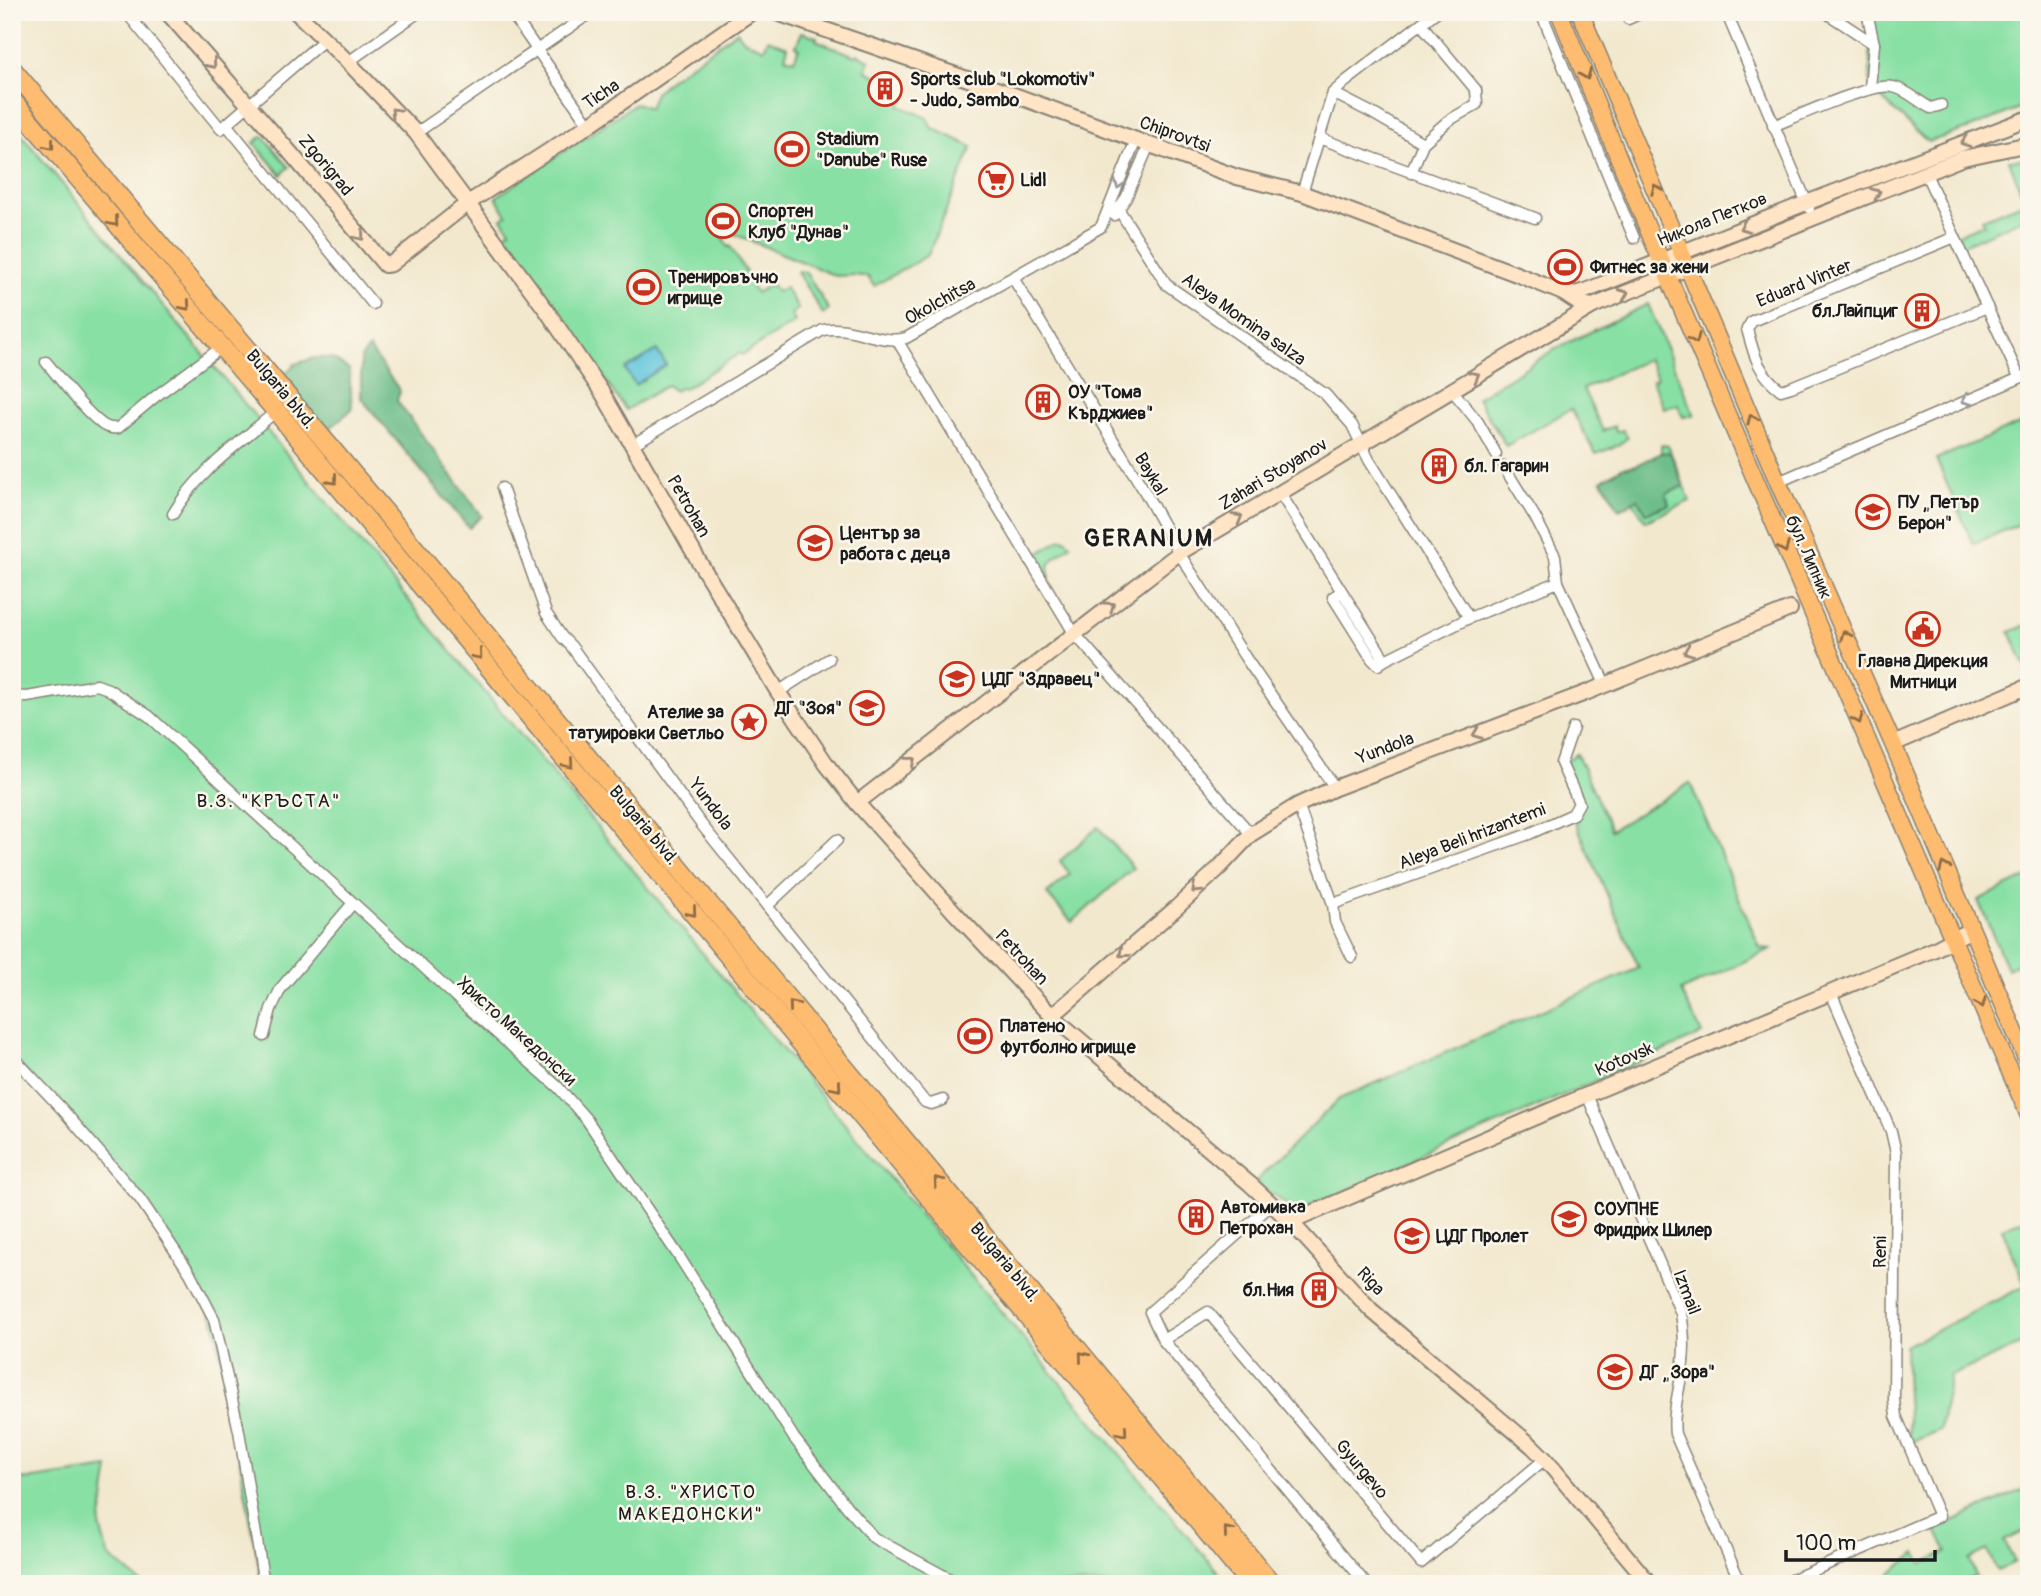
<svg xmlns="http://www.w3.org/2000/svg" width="2041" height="1596" viewBox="0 0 2041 1596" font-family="Pangolin,sans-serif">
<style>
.green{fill:#88e0a4;stroke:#527e60;stroke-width:2}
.forest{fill:#6ebe8a;stroke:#456d53;stroke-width:2}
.water{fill:#5fc5dc;stroke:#3e707c;stroke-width:2}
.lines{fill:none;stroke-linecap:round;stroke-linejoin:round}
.street-casing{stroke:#878275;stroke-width:13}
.secondary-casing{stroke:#878275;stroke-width:18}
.primary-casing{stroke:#878275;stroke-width:19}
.highway-casing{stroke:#878275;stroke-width:21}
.street{stroke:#fff;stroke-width:10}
.secondary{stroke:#ffe4c6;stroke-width:14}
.primary{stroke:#febc70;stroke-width:16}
.highway{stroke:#febc70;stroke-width:18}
.oneway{stroke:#998a7a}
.oneway2{stroke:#8d6c46}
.oneway3{stroke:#999}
.labels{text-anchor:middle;stroke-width:5;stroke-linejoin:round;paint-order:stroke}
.poi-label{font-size:18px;font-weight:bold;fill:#1c1c1c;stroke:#fbf7ec;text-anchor:start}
.street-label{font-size:18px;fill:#1c1c1c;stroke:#fbf7ec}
.neighbourhood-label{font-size:19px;letter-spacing:2px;fill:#1c1c1c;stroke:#fbf7ec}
.district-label{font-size:24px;font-weight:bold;letter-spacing:2px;fill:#1c1c1c;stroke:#fbf7ec}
</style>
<rect width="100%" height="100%" fill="#fbf7ec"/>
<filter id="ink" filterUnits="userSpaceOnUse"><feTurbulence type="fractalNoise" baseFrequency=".0143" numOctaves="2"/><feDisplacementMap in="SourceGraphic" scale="14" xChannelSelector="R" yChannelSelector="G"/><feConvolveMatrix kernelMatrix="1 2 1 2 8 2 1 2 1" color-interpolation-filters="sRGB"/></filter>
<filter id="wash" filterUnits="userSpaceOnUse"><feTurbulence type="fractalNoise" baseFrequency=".00686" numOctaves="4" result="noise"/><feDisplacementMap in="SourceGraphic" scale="28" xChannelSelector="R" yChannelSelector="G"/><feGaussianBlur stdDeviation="1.57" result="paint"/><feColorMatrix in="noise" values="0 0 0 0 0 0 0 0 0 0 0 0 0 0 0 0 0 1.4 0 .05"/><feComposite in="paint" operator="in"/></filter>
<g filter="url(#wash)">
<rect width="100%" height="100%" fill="#f2e8ce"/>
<g class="green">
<path d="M1870,12H2029V104L1973,127L1928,142L1870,88Z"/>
<path d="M737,31L744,40L764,49L768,39L788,47L785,57L794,60L799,48L796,46L802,32L817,37L816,40L855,56L857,54L870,60L866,71L906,89L900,106L928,118L931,127L972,147L928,255L874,286L868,277L854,275L836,276L732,233L723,239L728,247L730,246L753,284L751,286L756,293L771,284L777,292L785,287L798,309L791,314L795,322L742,355L740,353L683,389L682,387L674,391L667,385L626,410L504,235L510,230L502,218L507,215L496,197L636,103L649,108L655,93L669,80Z"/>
<path d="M12,123L135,272L1228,1584H262L214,1319L140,1199L12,1056V340L19,336L12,323Z"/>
<path d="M263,136L289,167L281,175L254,143Z"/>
<path d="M2029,159V216L1961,246L1956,235L1984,224L1982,219L2025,202L2009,160Z"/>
<path d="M800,271L806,273L829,310L823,314L797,272Z"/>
<path d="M1648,304L1694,415L1683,417L1678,405L1664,408L1652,381L1657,378L1648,359L1583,389L1603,431L1614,426L1616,432L1623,430L1628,437L1619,445L1596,454L1571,409L1506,446L1477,398L1557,348Z"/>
<path d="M2029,420V520L1973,544L1936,459Z"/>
<path d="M1661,445L1668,446L1690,501L1646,521L1633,502L1619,509L1602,480L1622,468L1637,465L1661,453Z"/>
<path d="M1061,539H1065L1071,545C1060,555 1043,561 1050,577L1044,581L1030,559Z"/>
<path d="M2029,624V667L2026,668L2010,632Z"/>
<path d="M1577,754L1611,830L1690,783L1760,948L1771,949L1681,991L1702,1034L1297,1212L1255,1182L1339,1099L1639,968L1572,814L1578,803L1561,763Z"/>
<path d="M1098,827L1133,868L1072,922L1047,894L1070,874L1060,861Z"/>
<path d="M2029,876V959L2007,969L1978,900Z"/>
<path d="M2029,1217V1341L1950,1376L1940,1430L1909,1443L1905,1346L2025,1286L2002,1228Z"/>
<path d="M109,1468L100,1526L108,1555L143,1584H12V1480L33,1479Z"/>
<path d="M2029,1487V1529L2004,1541L2015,1562L1997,1571L1987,1550L1969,1559L1976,1576L1966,1580L1968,1584H1874L1884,1579L1916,1553L1923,1564L1947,1551L1935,1529Z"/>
</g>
<g class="forest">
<path d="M369,348L400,391L397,401L482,516L469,528L361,398V358Z"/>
<path d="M314,358H331L349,369L352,409L327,431L281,378L295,364Z"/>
<path d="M1670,452L1684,486L1666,494L1669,505L1646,513L1638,499L1619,509L1602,480L1622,468L1637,465L1661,453Z"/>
</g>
<path class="water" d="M657,350L666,365L635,385L625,369Z"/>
</g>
<g filter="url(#ink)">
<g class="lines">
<g class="street-casing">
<g id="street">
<path d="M126,12L221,129L324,40"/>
<path d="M511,12L589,125"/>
<path d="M1541,12L1634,238"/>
<path d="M1726,12L1809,208"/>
<path d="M1825,12L1874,44"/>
<path d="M1867,12L1874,44L1870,88"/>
<path d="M1628,19L1643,12"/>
<path d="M348,62L419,12"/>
<path d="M1333,93L1372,113L1423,143"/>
<path d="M226,124L373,304"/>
<path d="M1773,126C1796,117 1872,82 1893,87C1908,90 1918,102 1931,108L1941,105"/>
<path d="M416,133L592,12"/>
<path d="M1319,138L1535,218"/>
<path d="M1411,173L1423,143L1448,121L1477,104L1476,90L1421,24"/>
<path d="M1926,174L2019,377"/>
<path d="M1302,193L1333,93L1345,82L1436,12"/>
<path d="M1119,210L1167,285L1325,394L1352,425L1369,460L1469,618L1558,582"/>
<path d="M1114,215L1126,198L1149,145"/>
<path d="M1955,237L1752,321L1747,329C1754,355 1758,373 1781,390L1791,387L1987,307"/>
<path d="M1013,278L1142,487L1179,553L1245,657L1335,788"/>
<path d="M897,340L1074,633L1251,834"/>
<path d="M46,362C63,382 81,408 103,425C108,428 112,429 118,428L156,396L222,347"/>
<path d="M1452,390L1478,422L1496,454"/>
<path d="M632,445L823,330C852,324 878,345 906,338L1101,227L1136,140"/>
<path d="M1504,467L1535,517L1555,556L1558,582L1605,684"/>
<path d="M1778,482L2029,374"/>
<path d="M502,488L546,613L562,637L571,646L701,824L925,1102L931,1104L943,1100"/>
<path d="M1280,493L1385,660L1469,618"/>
<path d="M173,514C197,472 240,443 276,411"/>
<path d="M1341,592L1333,597L1372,659L1378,665L1385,660"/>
<path d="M778,692L829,659"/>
<path d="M12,696L27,697L97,685L108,689L149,716L468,1008L558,1087L587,1120L680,1258L794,1438L847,1507L874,1538L959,1584"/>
<path d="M1298,805L1333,904L1335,922L1352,957"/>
<path d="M1333,904L1529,834L1573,814L1579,803L1561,763L1573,728"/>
<path d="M767,906L837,840"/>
<path d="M264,1036L271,1009L281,988L353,903"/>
<path d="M12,1056L62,1109L140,1199L190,1273L214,1319L239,1431L264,1584"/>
<path d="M1587,1095L1681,1313C1684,1330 1685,1345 1683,1362C1681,1386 1672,1410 1675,1434L1741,1584"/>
<path d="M1272,1204L1150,1312L1163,1340L1366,1584"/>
<path d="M1163,1340L1208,1312L1421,1563L1545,1459"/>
<path d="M1782,1584L1939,1516L1896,1416L1894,1400L1896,1153L1891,1131L1831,993"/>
</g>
</g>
<g class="secondary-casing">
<g id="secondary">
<path d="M167,12L288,150L385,265L391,264L468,203L589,125L752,12"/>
<path d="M296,12L348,62L416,133L547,311L603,394L698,560L778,692L827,765L857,803L956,914L1052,1016L1250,1184L1291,1222L1371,1310L1532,1446L1545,1459L1650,1584"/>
<path d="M774,12L1014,95L1237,177L1302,193L1519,275L1563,293L1578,303L1593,306"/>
<path d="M1563,293L1571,295L1585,291L1806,203L2029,118"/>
<path d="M1893,744L2029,686"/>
<path d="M857,803L1179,553L1593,306L1963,158L2029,144"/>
<path d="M1052,1016L1175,909L1218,869L1251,834L1298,805L1335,788L1588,692L1790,609"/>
<path d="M1291,1222L1582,1097L1935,949L1971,930"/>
</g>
</g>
<g class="primary-casing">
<g id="primary">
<path d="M1559,12L1654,244L2029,1116"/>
<path d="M1580,12L1778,482L1893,744L2029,1065"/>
</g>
</g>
<g class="highway-casing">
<g id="highway">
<path d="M12,69L383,510L1272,1584"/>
<path d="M12,100L276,411L1250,1584"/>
</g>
</g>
<use href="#street" class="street"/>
<use href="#secondary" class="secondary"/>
<use href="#primary" class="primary"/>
<use href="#highway" class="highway"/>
</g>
<defs><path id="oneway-chevron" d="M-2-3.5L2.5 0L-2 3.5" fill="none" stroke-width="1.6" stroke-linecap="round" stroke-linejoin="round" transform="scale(1.75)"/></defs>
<g class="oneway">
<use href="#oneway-chevron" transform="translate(212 64) rotate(49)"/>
<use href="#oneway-chevron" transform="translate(395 112) rotate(-134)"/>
<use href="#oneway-chevron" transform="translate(1965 142) rotate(161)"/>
<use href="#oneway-chevron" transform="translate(1876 193) rotate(-21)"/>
<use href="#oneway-chevron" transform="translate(1744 227) rotate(158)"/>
<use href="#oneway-chevron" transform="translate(360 236) rotate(50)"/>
<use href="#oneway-chevron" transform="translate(1624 294) rotate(-22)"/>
<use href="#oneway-chevron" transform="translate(1475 376) rotate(-30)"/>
<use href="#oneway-chevron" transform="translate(1238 518) rotate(-31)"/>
<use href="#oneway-chevron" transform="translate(1110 606) rotate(-37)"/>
<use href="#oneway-chevron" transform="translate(1688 651) rotate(158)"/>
<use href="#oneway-chevron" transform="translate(1477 734) rotate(159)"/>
<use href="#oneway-chevron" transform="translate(911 761) rotate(-38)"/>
<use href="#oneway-chevron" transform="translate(1196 889) rotate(137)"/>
<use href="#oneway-chevron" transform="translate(1123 953) rotate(139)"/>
</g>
<g class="oneway2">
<use href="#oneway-chevron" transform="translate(1586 75) rotate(68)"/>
<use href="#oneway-chevron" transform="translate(50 145) rotate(50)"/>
<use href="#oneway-chevron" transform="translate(1656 189) rotate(-113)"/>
<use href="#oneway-chevron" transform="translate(114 222) rotate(50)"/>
<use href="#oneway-chevron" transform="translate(186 306) rotate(49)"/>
<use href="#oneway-chevron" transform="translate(1695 339) rotate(67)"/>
<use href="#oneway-chevron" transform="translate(1752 419) rotate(-113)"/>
<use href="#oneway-chevron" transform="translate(333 480) rotate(50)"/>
<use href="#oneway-chevron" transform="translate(1784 548) rotate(67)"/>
<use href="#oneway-chevron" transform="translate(1845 635) rotate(-114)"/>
<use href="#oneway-chevron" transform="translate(478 655) rotate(50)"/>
<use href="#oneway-chevron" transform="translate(1858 719) rotate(67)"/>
<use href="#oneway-chevron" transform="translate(569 764) rotate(50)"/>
<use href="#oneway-chevron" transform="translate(1944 867) rotate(-113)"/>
<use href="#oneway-chevron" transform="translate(692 912) rotate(50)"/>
<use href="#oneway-chevron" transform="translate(1981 1003) rotate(67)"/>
<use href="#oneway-chevron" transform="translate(793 1005) rotate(-130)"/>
<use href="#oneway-chevron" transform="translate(837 1087) rotate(50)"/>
<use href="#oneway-chevron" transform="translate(938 1181) rotate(-130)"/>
<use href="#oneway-chevron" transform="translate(1083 1356) rotate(-130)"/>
<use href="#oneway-chevron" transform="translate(1123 1432) rotate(50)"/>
<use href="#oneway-chevron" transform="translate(1228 1531) rotate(-130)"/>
</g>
<g class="oneway3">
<use href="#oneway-chevron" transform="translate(1119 184) rotate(110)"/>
<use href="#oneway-chevron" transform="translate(1966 400) rotate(157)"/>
</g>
</g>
<defs>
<g id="building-ring" transform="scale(1.75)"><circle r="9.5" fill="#fbf7ec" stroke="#c8321e" stroke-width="1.5"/><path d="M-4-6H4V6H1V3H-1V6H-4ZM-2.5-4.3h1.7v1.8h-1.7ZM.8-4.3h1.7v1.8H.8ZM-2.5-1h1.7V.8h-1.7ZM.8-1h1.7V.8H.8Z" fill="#c8321e"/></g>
<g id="stadium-ring" transform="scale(1.75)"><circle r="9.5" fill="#fbf7ec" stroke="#c8321e" stroke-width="1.5"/><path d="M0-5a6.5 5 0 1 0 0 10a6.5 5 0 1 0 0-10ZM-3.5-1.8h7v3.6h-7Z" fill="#c8321e"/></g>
<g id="supermarket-ring" transform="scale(1.75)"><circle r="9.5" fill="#fbf7ec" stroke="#c8321e" stroke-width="1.5"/><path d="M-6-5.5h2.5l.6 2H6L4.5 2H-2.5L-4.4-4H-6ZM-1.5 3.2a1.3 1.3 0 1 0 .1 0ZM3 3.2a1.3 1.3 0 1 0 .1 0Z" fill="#c8321e"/></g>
<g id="school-ring" transform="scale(1.75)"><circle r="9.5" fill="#fbf7ec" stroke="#c8321e" stroke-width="1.5"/><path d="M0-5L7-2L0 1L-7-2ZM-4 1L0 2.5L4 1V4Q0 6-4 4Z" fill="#c8321e"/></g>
<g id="civic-ring" transform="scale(1.75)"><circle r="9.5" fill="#fbf7ec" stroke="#c8321e" stroke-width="1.5"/><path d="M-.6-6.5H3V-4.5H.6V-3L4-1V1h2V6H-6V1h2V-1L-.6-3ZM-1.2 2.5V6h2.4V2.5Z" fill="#c8321e"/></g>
<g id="sight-ring" transform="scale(1.75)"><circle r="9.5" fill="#fbf7ec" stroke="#c8321e" stroke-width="1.5"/><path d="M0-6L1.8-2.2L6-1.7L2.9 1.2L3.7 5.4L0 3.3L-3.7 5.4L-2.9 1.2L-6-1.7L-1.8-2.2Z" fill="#c8321e"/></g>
</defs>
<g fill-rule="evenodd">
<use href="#building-ring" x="885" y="89"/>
<use href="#stadium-ring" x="792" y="149"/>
<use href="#supermarket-ring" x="996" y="180"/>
<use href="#stadium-ring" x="723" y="221"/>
<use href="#stadium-ring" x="1565" y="267"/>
<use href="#stadium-ring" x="644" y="287"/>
<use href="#building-ring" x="1922" y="311"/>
<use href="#building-ring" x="1043" y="402"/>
<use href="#building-ring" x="1439" y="466"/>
<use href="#school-ring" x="1873" y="512"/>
<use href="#school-ring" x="815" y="543"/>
<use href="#civic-ring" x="1923" y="629"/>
<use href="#school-ring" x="957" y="679"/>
<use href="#school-ring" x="867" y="708"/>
<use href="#sight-ring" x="749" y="722"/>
<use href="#stadium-ring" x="975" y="1036"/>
<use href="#building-ring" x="1196" y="1217"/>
<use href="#school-ring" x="1569" y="1219"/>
<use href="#school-ring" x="1412" y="1236"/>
<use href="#building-ring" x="1319" y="1290"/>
<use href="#school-ring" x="1615" y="1372"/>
</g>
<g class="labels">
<g class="poi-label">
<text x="910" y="85">Sports club "Lokomotiv"<tspan x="910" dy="21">- Judo, Sambo</tspan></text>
<text x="816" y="145">Stadium<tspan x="816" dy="21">"Danube" Ruse</tspan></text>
<text x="1020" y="186">Lidl</text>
<text x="748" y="217">Спортен<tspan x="748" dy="21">Клуб "Дунав"</tspan></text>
<text x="1590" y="273">Фитнес за жени</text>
<text x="668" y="283">Тренировъчно<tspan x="668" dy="21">игрище</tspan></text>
<text x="1898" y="317" text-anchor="end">бл.Лайпциг</text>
<text x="1068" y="398">ОУ "Тома<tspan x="1068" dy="21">Кърджиев"</tspan></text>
<text x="1464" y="472">бл. Гагарин</text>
<text x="1898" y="508">ПУ „Петър<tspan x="1898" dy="21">Берон"</tspan></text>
<text x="840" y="539">Център за<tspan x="840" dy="21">работа с деца</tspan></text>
<text x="1923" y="667" text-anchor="middle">Главна Дирекция<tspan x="1923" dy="21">Митници</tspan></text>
<text x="982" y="685">ЦДГ "Здравец"</text>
<text x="842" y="714" text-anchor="end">ДГ "Зоя"</text>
<text x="724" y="718" text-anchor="end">Ателие за<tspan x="724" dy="21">татуировки Светльо</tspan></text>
<text x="1000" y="1032">Платено<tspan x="1000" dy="21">футболно игрище</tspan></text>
<text x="1220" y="1213">Автомивка<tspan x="1220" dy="21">Петрохан</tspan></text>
<text x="1594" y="1215">СОУПНЕ<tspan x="1594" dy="21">Фридрих Шилер</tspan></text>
<text x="1436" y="1242">ЦДГ Пролет</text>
<text x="1294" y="1296" text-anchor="end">бл.Ния</text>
<text x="1640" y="1378">ДГ „Зора"</text>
</g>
<g class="street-label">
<text transform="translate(601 94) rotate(-34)" y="6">Ticha</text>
<text transform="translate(1175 134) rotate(20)" y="6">Chiprovtsi</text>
<text transform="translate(326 165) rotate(50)" y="6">Zgorigrad</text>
<text transform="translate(1712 219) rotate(-22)" y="6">Никола Петков</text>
<text transform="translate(1804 283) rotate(-22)" y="6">Eduard Vinter</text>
<text transform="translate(940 301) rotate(-29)" y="6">Okolchitsa</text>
<text transform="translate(1244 319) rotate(35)" y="6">Aleya Momina salza</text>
<text transform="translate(281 389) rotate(50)" y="6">Bulgaria blvd.</text>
<text transform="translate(1151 474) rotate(59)" y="6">Baykal</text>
<text transform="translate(1273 474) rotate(-31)" y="6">Zahari Stoyanov</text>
<text transform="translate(689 506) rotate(60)" y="6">Petrohan</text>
<text transform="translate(1809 557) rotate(66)" y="6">бул. Липник</text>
<text transform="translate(1385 748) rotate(-21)" y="6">Yundola</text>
<text transform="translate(711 804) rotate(53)" y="6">Yundola</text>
<text transform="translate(644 825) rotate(50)" y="6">Bulgaria blvd.</text>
<text transform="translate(1472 836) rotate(-21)" y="6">Aleya Beli hrizantemi</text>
<text transform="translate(1022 957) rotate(47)" y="6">Petrohan</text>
<text transform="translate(517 1031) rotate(42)" y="6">Христо Македонски</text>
<text transform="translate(1624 1059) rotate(-23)" y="6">Kotovsk</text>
<text transform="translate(1880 1252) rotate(-89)" y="6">Reni</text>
<text transform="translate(1005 1262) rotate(50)" y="6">Bulgaria blvd.</text>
<text transform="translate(1371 1281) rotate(47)" y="6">Riga</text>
<text transform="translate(1687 1292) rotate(69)" y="6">Izmail</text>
<text transform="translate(1362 1469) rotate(50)" y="6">Gyurgevo</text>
</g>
<g class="neighbourhood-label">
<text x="269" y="807">В.З. "КРЪСТА"</text>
<text x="691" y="1498">В.З. "ХРИСТО<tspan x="691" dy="22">МАКЕДОНСКИ"</tspan></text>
</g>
<g class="district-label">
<text x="1149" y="546">GERANIUM</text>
</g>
</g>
<rect width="2041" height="1596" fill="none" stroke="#fbf7ec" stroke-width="42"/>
<path d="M1786 1550v10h149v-10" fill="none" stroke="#1c1c1c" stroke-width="3.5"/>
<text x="1796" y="1550" font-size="21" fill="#1c1c1c" stroke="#fbf7ec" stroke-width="5" paint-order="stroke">100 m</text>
</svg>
